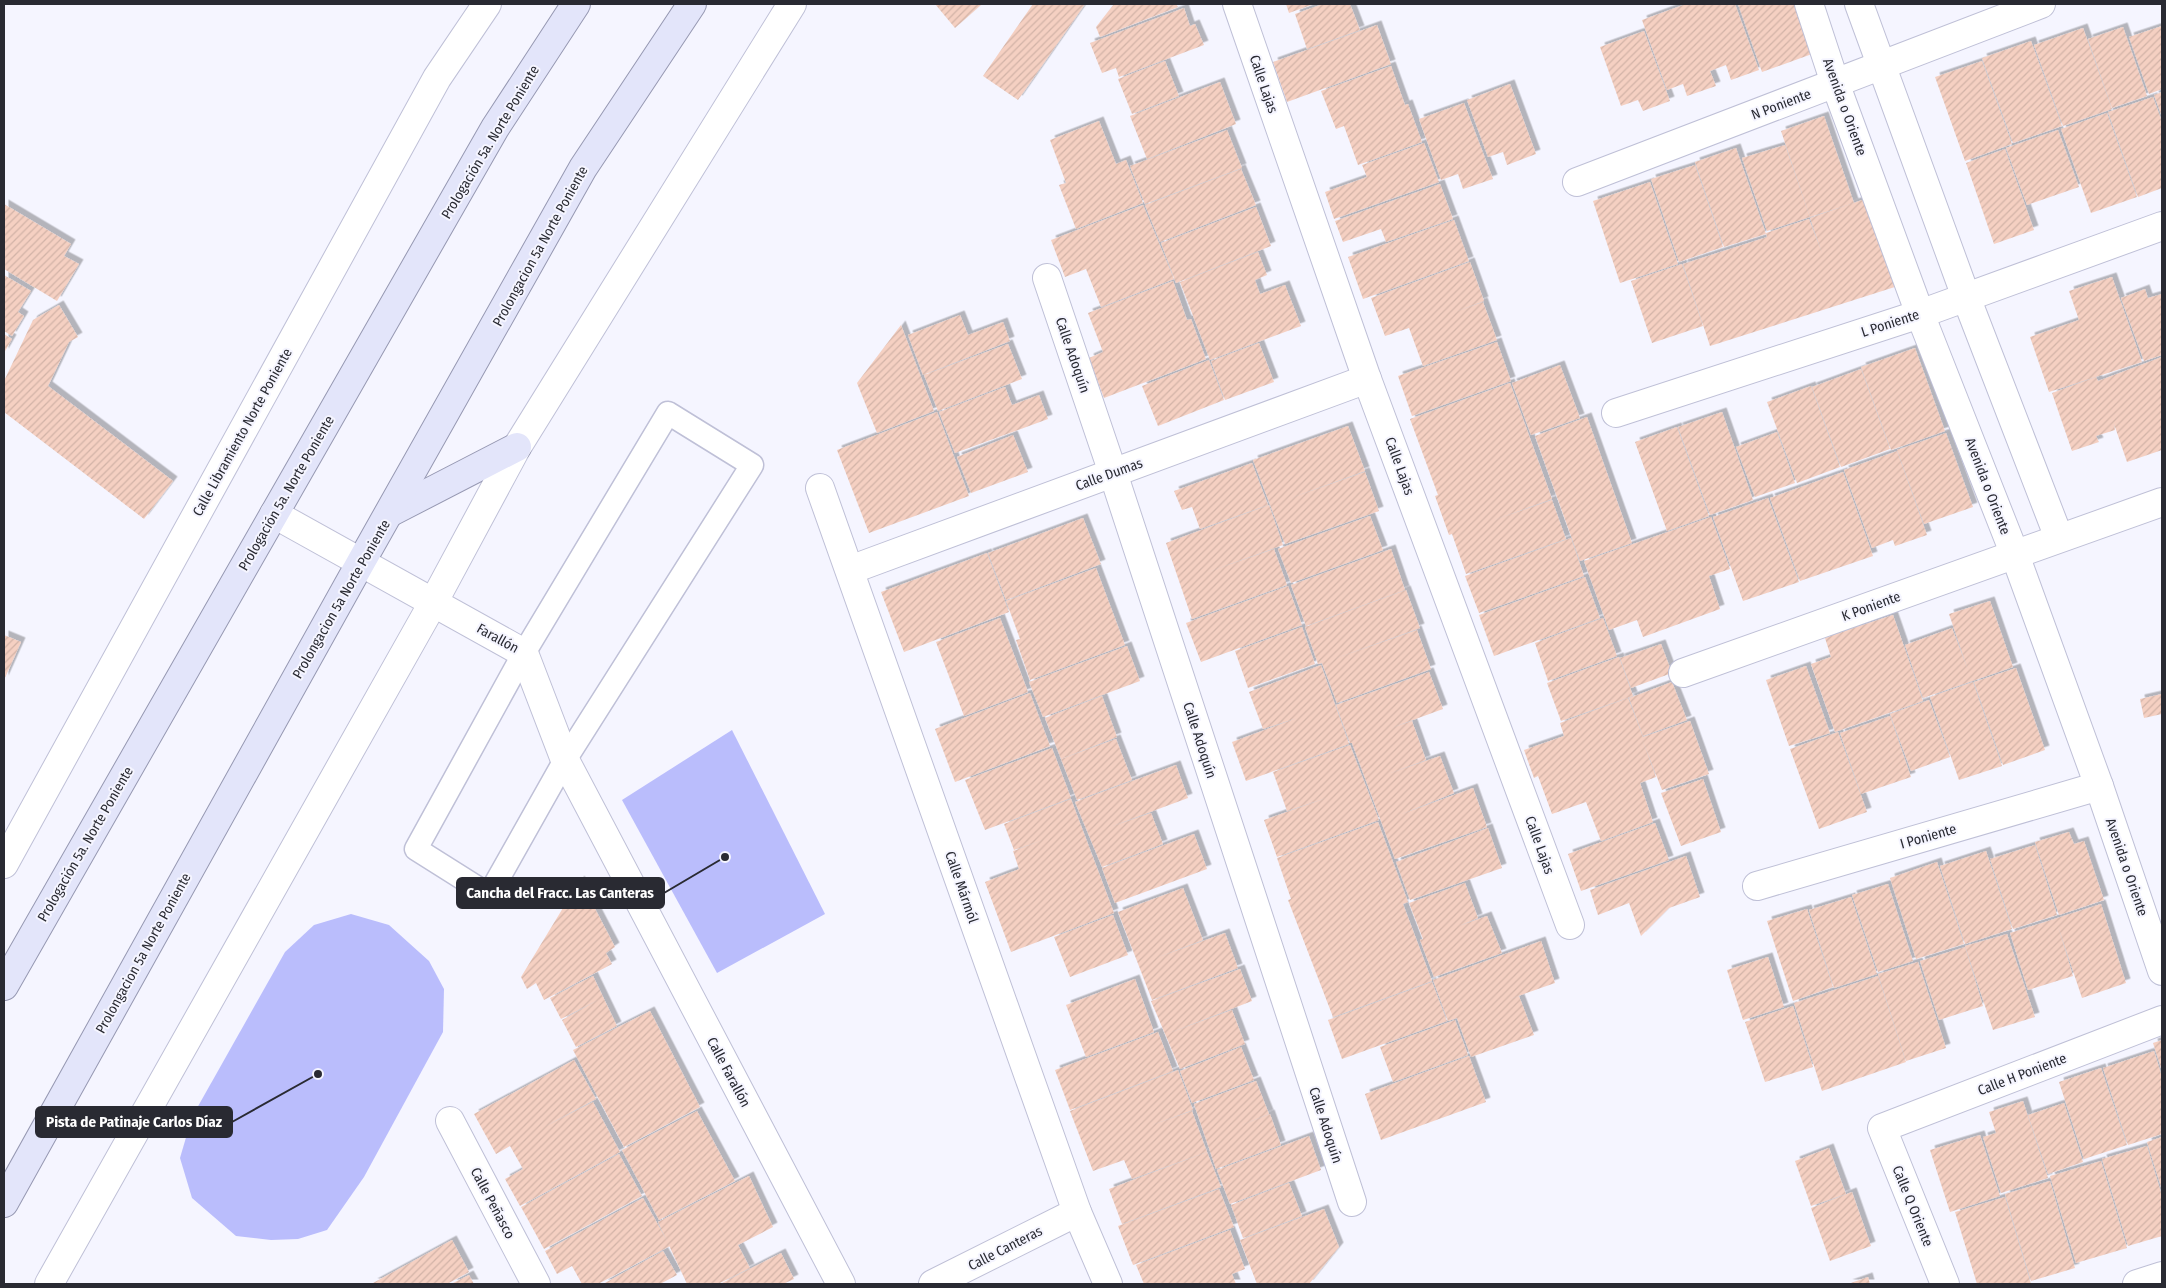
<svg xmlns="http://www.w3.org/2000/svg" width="2166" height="1288" viewBox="0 0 2166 1288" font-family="'Fira Sans Condensed',sans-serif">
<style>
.green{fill:#babdfc}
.building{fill:url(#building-hatch);filter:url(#shadow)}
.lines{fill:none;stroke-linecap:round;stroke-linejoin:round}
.service-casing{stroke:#bfc0d7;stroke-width:25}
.minor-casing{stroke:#bfc0d7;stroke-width:30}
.tertiary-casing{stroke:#bfc0d7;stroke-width:30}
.primary-casing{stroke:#9698b2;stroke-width:30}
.service{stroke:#fff;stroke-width:22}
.minor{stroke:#fff;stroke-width:28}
.tertiary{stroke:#fff;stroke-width:28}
.primary{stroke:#e3e5fa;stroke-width:28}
.labels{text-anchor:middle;stroke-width:4;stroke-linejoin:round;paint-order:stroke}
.street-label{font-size:14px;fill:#292a32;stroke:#f5f5ff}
.leader{fill:none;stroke:#292a32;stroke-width:2}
.callout-dot{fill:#292a32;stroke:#f5f5ff;stroke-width:2}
.callout{fill:#292a32;stroke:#292a32;stroke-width:2}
.callout-label{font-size:15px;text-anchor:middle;font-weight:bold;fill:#fff}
</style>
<defs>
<pattern id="building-hatch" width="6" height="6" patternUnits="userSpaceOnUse" patternTransform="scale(1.25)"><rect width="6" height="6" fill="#f5d0c2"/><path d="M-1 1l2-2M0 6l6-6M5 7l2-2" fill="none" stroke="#d2b3a7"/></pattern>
<filter id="shadow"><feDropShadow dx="4.5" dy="-4.5" stdDeviation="0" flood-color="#0004"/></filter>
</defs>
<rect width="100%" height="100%" fill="#f5f5ff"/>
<g class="green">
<path d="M732,730L825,914L717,973L622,800Z"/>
<path d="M351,914L389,925L429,961L444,989L443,1032L364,1177L327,1230L298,1239L271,1240L236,1236L192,1198L180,1158L192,1117L285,952L314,925Z"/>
</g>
<g class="building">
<path d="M935,4H982L955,28Z"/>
<path d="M1033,4H1085L1018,100L983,76Z"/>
<path d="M1114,4H1176L1178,7L1100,37L1096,27Z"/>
<path d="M1286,4H1314L1289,13Z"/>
<path d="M1323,4H1350L1360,30L1307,49L1295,14Z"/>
<path d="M1686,4H1735L1759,70L1731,80L1726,65L1710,71L1716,86L1687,96L1683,84L1667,90L1642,20Z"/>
<path d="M1738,4H1794L1812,54L1762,72Z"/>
<path d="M1184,8L1190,26L1195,24L1204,45L1119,77L1116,68L1102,73L1090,43Z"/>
<path d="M1377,25L1391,64L1287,102L1273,62Z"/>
<path d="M2162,26V89L2149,94L2129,37Z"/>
<path d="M2123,27L2147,96L2112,108L2088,39Z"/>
<path d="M2083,28L2112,109L2063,126L2034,45Z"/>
<path d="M1644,31L1670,101L1643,111L1638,100L1621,106L1600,47Z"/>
<path d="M2031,41L2062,126L2013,143L1982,58Z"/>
<path d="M1165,61L1179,96L1132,114L1118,79Z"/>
<path d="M1982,61L2012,144L1965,161L1935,77Z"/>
<path d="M1391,66L1405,105L1376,116L1408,104L1422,142L1358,165L1344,126L1336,129L1321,91Z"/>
<path d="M1220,82L1236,124L1147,159L1130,116Z"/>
<path d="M1510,84L1536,154L1507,165L1503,152L1488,157L1467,100Z"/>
<path d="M2162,92V117L2154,95Z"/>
<path d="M2153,97L2162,122V188L2138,197L2108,112Z"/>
<path d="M1464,103L1493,179L1463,189L1458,174L1441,180L1419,119Z"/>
<path d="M2107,113L2137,197L2091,213L2061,129Z"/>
<path d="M1824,116L1854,203L1810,217L1781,131Z"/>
<path d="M1099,121L1116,164L1126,160L1143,203L1076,229L1059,185L1066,183L1050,140Z"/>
<path d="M1227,130L1242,168L1145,204L1130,166Z"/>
<path d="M2058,130L2079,187L2027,205L2006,148Z"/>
<path d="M1424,143L1439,182L1334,219L1325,192L1367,177L1362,165Z"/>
<path d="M1785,145L1810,217L1767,231L1742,158Z"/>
<path d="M1736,148L1766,234L1724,247L1695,162Z"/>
<path d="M2005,149L2034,230L1994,244L1966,163Z"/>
<path d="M1695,165L1723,247L1679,262L1651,179Z"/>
<path d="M1241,169L1256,205L1160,242L1145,205Z"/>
<path d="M1650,182L1678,264L1620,283L1593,201Z"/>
<path d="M1440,184L1453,219L1386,242L1381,229L1343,242L1335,221Z"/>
<path d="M1871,197L1901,285L1710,346L1683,264L1767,237L1766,233L1809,219L1822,253L1810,218Z"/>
<path d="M4,204L71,244L64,256L79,264L57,301L4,269Z"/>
<path d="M1143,205L1174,279L1101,307L1086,269L1065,277L1051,240Z"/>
<path d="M1256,207L1271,246L1176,283L1161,243Z"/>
<path d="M1454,220L1469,261L1363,299L1348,257Z"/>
<path d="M1258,252L1267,275L1255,280L1260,294L1285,285L1301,326L1210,360L1180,282Z"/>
<path d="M1470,262L1484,301L1455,312L1483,302L1497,340L1423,366L1409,328L1385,336L1371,298Z"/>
<path d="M1682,264L1703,326L1652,343L1631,281Z"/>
<path d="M4,275L31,291L18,312L24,316L12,336L4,331Z"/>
<path d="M2112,277L2142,362L2049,392L2030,337L2079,320L2069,291Z"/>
<path d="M1173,281L1187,320L1191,319L1206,359L1104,398L1089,358L1103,352L1088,313Z"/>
<path d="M2145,289L2148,298L2162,294V355L2144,361L2121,298Z"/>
<path d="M59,305L78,337L69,342L48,386L173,481L144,519L4,412V381L33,320Z"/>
<path d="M960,315L968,335L1003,322L1010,341L923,375L908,335Z"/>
<path d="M901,325L934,411L877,433L857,383Z"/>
<path d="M4,334L12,339L4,353Z"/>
<path d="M1497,342L1511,381L1412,416L1398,376Z"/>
<path d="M1259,343L1274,382L1225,400L1211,361Z"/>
<path d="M1008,344L1022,379L938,411L924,375Z"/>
<path d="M1915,348L1945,431L1891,450L1861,367Z"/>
<path d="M2162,357V450L2127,462L2114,424L2115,430L2096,436L2099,442L2072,451L2052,393L2096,377L2098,381Z"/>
<path d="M1209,360L1224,400L1158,426L1142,386Z"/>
<path d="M1560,365L1580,418L1531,435L1512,383Z"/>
<path d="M1861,369L1890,449L1841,467L1812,387Z"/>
<path d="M1510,383L1552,499L1491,521L1552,500L1566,539L1466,574L1452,534L1449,535L1435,496L1438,495L1410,419Z"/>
<path d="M1811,386L1840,467L1797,483L1767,402Z"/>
<path d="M1005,387L1012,405L1039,395L1048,419L955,453L939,412Z"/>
<path d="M937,412L969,496L869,533L837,450Z"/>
<path d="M1722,412L1753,500L1710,515L1678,427Z"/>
<path d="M1587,417L1632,543L1580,561L1535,436Z"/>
<path d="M1348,426L1365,471L1288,499L1365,472L1379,511L1285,544L1253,460Z"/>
<path d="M1677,427L1709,516L1667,531L1635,442Z"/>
<path d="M1777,432L1795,483L1755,497L1736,447Z"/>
<path d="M1946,433L1973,507L1924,524L1897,450Z"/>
<path d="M1013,435L1028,472L971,493L957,457Z"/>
<path d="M1897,451L1927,535L1895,546L1893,540L1872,548L1844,470Z"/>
<path d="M1252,463L1268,505L1200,529L1192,507L1182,510L1174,491Z"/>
<path d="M1843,472L1873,556L1800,581L1770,498Z"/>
<path d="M1768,498L1799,582L1743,601L1713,517Z"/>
<path d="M1269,505L1283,545L1205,573L1274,549L1287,585L1192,619L1166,543Z"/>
<path d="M1370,516L1383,550L1291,583L1278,549Z"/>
<path d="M1711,517L1730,569L1709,576L1720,609L1643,637L1637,620L1609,630L1584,561Z"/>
<path d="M1083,518L1101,564L1006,600L988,553Z"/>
<path d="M1571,538L1584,576L1479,613L1465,576Z"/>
<path d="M1391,549L1405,590L1306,626L1291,585Z"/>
<path d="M987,553L1009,612L904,652L881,592Z"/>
<path d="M1096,568L1125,645L1030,680L1016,640L1020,639L1006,601Z"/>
<path d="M1585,577L1600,618L1494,656L1479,615Z"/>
<path d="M1288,586L1302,625L1201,662L1186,623Z"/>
<path d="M1406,590L1420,628L1331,660L1417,630L1431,669L1337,703L1322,663L1318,664L1305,627Z"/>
<path d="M1990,601L2013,667L1923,698L1905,645L1952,628L1968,670L1949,614Z"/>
<path d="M1893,615L1923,701L1835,732L1811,664L1831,657L1825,638L1854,628L1872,678L1854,628Z"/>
<path d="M1000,618L1028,692L964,716L936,642Z"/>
<path d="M1603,618L1617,656L1548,681L1535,643Z"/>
<path d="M1302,627L1315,664L1248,688L1235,651Z"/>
<path d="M4,635L21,642L4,680Z"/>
<path d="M1661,644L1672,673L1631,688L1620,658Z"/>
<path d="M1127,646L1140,681L1043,717L1029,682Z"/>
<path d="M1619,657L1633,696L1561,721L1547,683Z"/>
<path d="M1321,665L1349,744L1246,781L1232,742L1297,718L1263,729L1249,692Z"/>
<path d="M1806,666L1830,733L1789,746L1766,680Z"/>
<path d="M2016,668L2045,750L2003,765L1974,682Z"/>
<path d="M1429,672L1443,709L1391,728L1412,721L1426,760L1388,774L1440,756L1454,793L1402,814L1473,788L1487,827L1395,859L1352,743H1350L1336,705Z"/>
<path d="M1672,682L1687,720L1643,736L1629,698Z"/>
<path d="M1973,682L2002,766L1959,780L1930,697Z"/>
<path d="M1030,693L1050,746L955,782L935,729Z"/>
<path d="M2162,694V714L2144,718L2140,699Z"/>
<path d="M1102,696L1117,737L1061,759L1045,718Z"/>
<path d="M1628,698L1643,737L1690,721L1709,774L1662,790L1642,739L1656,777L1640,783L1653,822L1601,841L1586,802L1552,814L1538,776L1534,778L1524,750L1564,736L1560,723Z"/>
<path d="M1929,700L1950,757L1911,771L1890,714Z"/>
<path d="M1890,716L1911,777L1861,794L1840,733Z"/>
<path d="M1838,732L1867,812L1819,829L1790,749Z"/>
<path d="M1116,739L1132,780L1077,800L1061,759Z"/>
<path d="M1350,745L1379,820L1277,857L1264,820L1329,797L1287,811L1273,772Z"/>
<path d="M1052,748L1071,798L985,830L965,780Z"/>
<path d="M1176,765L1188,798L1110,827L1151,813L1163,844L1102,867L1075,802Z"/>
<path d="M1703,779L1721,832L1681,846L1661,793Z"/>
<path d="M1071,799L1114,913L1011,952L985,882L1019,869L1013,851L1043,840L1014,850L1004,824Z"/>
<path d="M1378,822L1408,902L1403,904L1432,981L1333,1017L1288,900L1291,899L1277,858Z"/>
<path d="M1655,823L1669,860L1581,891L1568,854Z"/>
<path d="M1488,828L1502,868L1410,900L1396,862Z"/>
<path d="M2069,832L2074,844L2084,841L2104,900L2059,915L2035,842Z"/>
<path d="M1194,834L1207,869L1115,903L1102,868Z"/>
<path d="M2035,845L2057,915L2013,929L1990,859Z"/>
<path d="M1986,851L2012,929L1965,944L1940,866Z"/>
<path d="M1686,856L1700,897L1669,908L1641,936L1629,903L1598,915L1590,890Z"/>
<path d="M1937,862L1964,944L1916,959L1890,878Z"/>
<path d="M580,880L615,947L606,953L612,964L544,1000L536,983L527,989L521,977Z"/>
<path d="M1465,883L1478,918L1459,926L1487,916L1502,953L1434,977L1420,940L1423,939L1409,903Z"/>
<path d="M1888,884L1913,961L1878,972L1852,895Z"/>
<path d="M1183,888L1203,940L1156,958L1225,933L1238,968L1152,1000L1118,912Z"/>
<path d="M1851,897L1877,974L1834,988L1809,910Z"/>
<path d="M2101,904L2126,983L2082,998L2058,926L2073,976L2028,990L2010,933Z"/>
<path d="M1807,909L1833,987L1793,1001L1767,921Z"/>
<path d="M1113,915L1128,955L1070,977L1054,937Z"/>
<path d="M2007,934L2035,1017L1993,1030L1965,946Z"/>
<path d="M1541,941L1555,983L1507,1000L1519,996L1534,1035L1471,1057L1457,1018L1448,1021L1433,980Z"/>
<path d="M1965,947L1983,1006L1939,1020L1920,961Z"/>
<path d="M1768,957L1784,1007L1743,1020L1727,970Z"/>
<path d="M1918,962L1946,1048L1906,1061L1878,974Z"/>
<path d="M1240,969L1252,1001L1169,1033L1232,1010L1245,1044L1180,1069L1151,1001Z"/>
<path d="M593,976L617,1026L576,1047L562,1020L598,1000L561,1019L550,998Z"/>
<path d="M1878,976L1906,1062L1822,1091L1794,1003Z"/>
<path d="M1135,979L1154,1032L1086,1057L1066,1005Z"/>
<path d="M1432,982L1447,1021L1342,1059L1328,1020Z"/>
<path d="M1793,1006L1813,1067L1765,1082L1745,1022Z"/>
<path d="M650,1011L700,1107L624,1147L573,1050Z"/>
<path d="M1455,1020L1468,1055L1393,1082L1380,1047Z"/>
<path d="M1158,1032L1173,1071L1070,1110L1055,1070Z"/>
<path d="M2162,1040V1071L2153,1043Z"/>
<path d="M1241,1047L1254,1080L1192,1103L1180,1071Z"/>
<path d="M2154,1051L2162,1077V1134L2128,1145L2103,1068Z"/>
<path d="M1469,1056L1486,1102L1381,1140L1365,1094Z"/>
<path d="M574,1060L596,1099L544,1127L593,1102L620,1152L520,1206L505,1179L523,1169L510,1146L496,1154L474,1114Z"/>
<path d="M2101,1068L2127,1145L2084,1159L2059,1082Z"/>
<path d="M1178,1070L1193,1110L1149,1126L1192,1111L1207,1152L1132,1179L1124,1160L1093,1171L1070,1111Z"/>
<path d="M1256,1081L1269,1114L1239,1126L1270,1114L1281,1145L1216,1169L1194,1104Z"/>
<path d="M2023,1101L2048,1178L2001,1193L1983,1137L1996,1133L1989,1112Z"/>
<path d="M2064,1103L2083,1162L2048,1174L2028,1115Z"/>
<path d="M697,1111L735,1181L659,1220L622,1150Z"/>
<path d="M1980,1135L2000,1196L1950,1212L1930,1150Z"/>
<path d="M1309,1136L1321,1170L1230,1204L1217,1170Z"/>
<path d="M2162,1137V1190L2147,1142Z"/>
<path d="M2147,1146L2162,1196V1236L2128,1246L2102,1159Z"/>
<path d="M1829,1148L1846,1194L1811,1206L1795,1161Z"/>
<path d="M1207,1152L1221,1187L1122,1224L1109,1189Z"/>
<path d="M619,1154L642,1196L544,1249L521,1207Z"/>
<path d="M2101,1161L2127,1248L2076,1263L2050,1176Z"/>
<path d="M749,1176L773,1227L738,1245L750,1268L718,1284H687L658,1222Z"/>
<path d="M2050,1181L2075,1268L2031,1281L2005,1194Z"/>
<path d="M1289,1183L1302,1216L1243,1238L1231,1205Z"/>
<path d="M1219,1189L1234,1227L1133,1265L1118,1226Z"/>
<path d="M1852,1192L1871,1246L1830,1261L1811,1208Z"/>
<path d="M2005,1197L2031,1284H1977L1955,1212Z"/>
<path d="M643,1198L670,1246L598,1284H582L572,1266L557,1274L545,1251Z"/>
<path d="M1324,1209L1339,1247L1309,1284H1257L1240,1240Z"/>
<path d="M1230,1230L1245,1269L1232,1274L1236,1284H1144L1136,1265Z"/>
<path d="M452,1240L469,1272L447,1284L373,1283Z"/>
<path d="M663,1251L677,1275L660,1284H603Z"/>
<path d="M781,1253L794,1279L783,1284H720Z"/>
<path d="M469,1275L474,1284H451Z"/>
<path d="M1868,1277L1870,1284H1848Z"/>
</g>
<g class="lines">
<g class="service-casing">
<path id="service" d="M668,413L752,465L565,760L489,895L416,849L524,653Z"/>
</g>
<g class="minor-casing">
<g id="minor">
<path d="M1237,4L1367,379L1570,925"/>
<path d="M1809,4L1835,83L1920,314L2015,555L2099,786L2162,971"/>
<path d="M1859,4L1966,297L2059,538"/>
<path d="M1577,182L2041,4"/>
<path d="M1047,278L1113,473L1352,1202"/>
<path d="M1616,413L1920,314L2162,226"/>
<path d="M820,488L1077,1212L1108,1284"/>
<path d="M274,514L524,653L565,760L841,1284"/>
<path d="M850,570L1367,379"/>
<path d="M1683,673L2162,502"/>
<path d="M1757,886L2099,786"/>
<path d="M450,1121L536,1284"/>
<path d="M933,1284L1077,1212"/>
<path d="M1945,1284L1882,1128L2162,1020"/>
<path d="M2137,1284L2162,1276"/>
</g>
</g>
<g class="tertiary-casing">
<g id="tertiary">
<path d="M4,864L437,78L487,4"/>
<path d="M49,1284L433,603L517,447L792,4"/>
</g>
</g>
<g class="primary-casing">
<g id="primary">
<path d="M391,512L517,447"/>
<path d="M4,986L495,128L576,4"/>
<path d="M4,1203L361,562L583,168L692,4"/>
</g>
</g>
<use href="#service" class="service"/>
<use href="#minor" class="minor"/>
<use href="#tertiary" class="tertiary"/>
<use href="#primary" class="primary"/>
</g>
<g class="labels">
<g class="street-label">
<text transform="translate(1264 84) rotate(71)" y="5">Calle Lajas</text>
<text transform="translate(1781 104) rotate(-21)" y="5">N Poniente</text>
<text transform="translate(1845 107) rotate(70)" y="5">Avenida o Oriente</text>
<text transform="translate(490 142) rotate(-59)" y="5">Prologación 5a. Norte Poniente</text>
<text transform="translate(540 246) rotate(-61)" y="5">Prolongacion 5a Norte Poniente</text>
<text transform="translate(1890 323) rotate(-18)" y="5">L Poniente</text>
<text transform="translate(1073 355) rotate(71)" y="5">Calle Adoquín</text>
<text transform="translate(242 432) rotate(-61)" y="5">Calle Libramiento Norte Poniente</text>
<text transform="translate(1400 466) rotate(70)" y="5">Calle Lajas</text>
<text transform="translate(1109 474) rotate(-20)" y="5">Calle Dumas</text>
<text transform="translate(1988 486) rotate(69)" y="5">Avenida o Oriente</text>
<text transform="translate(286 493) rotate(-60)" y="5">Prologación 5a. Norte Poniente</text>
<text transform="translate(341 599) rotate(-60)" y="5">Prolongacion 5a Norte Poniente</text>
<text transform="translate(1871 606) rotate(-20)" y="5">K Poniente</text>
<text transform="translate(498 638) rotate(29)" y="5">Farallón</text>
<text transform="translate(1200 740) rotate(72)" y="5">Calle Adoquín</text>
<text transform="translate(1928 836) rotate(-16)" y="5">I Poniente</text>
<text transform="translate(85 844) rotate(-60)" y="5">Prologación 5a. Norte Poniente</text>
<text transform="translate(1540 845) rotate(70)" y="5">Calle Lajas</text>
<text transform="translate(2127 867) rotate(71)" y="5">Avenida o Oriente</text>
<text transform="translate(962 887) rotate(71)" y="5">Calle Mármól</text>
<text transform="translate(143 953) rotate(-61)" y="5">Prolongacion 5a Norte Poniente</text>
<text transform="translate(729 1072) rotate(62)" y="5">Calle Farallón</text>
<text transform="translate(2022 1074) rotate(-21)" y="5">Calle H Poniente</text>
<text transform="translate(1326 1125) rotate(72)" y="5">Calle Adoquín</text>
<text transform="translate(493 1203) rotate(62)" y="5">Calle Peñasco</text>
<text transform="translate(1913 1206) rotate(68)" y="5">Calle Q Oriente</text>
<text transform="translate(1005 1248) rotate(-27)" y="5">Calle Canteras</text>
</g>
</g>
<path class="leader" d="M725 857L664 893M318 1074L232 1122"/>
<g class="callout-dot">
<circle cx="725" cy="857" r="5"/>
<circle cx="318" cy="1074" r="5"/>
</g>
<g class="callout">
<rect x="457" y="878" width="207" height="30" rx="5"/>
<rect x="36" y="1107" width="196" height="30" rx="5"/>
</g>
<g class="callout-label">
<text x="560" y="898">Cancha del Fracc. Las Canteras</text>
<text x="134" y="1127">Pista de Patinaje Carlos Díaz</text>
</g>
<rect width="2166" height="1288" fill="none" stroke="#292a32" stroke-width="10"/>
</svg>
